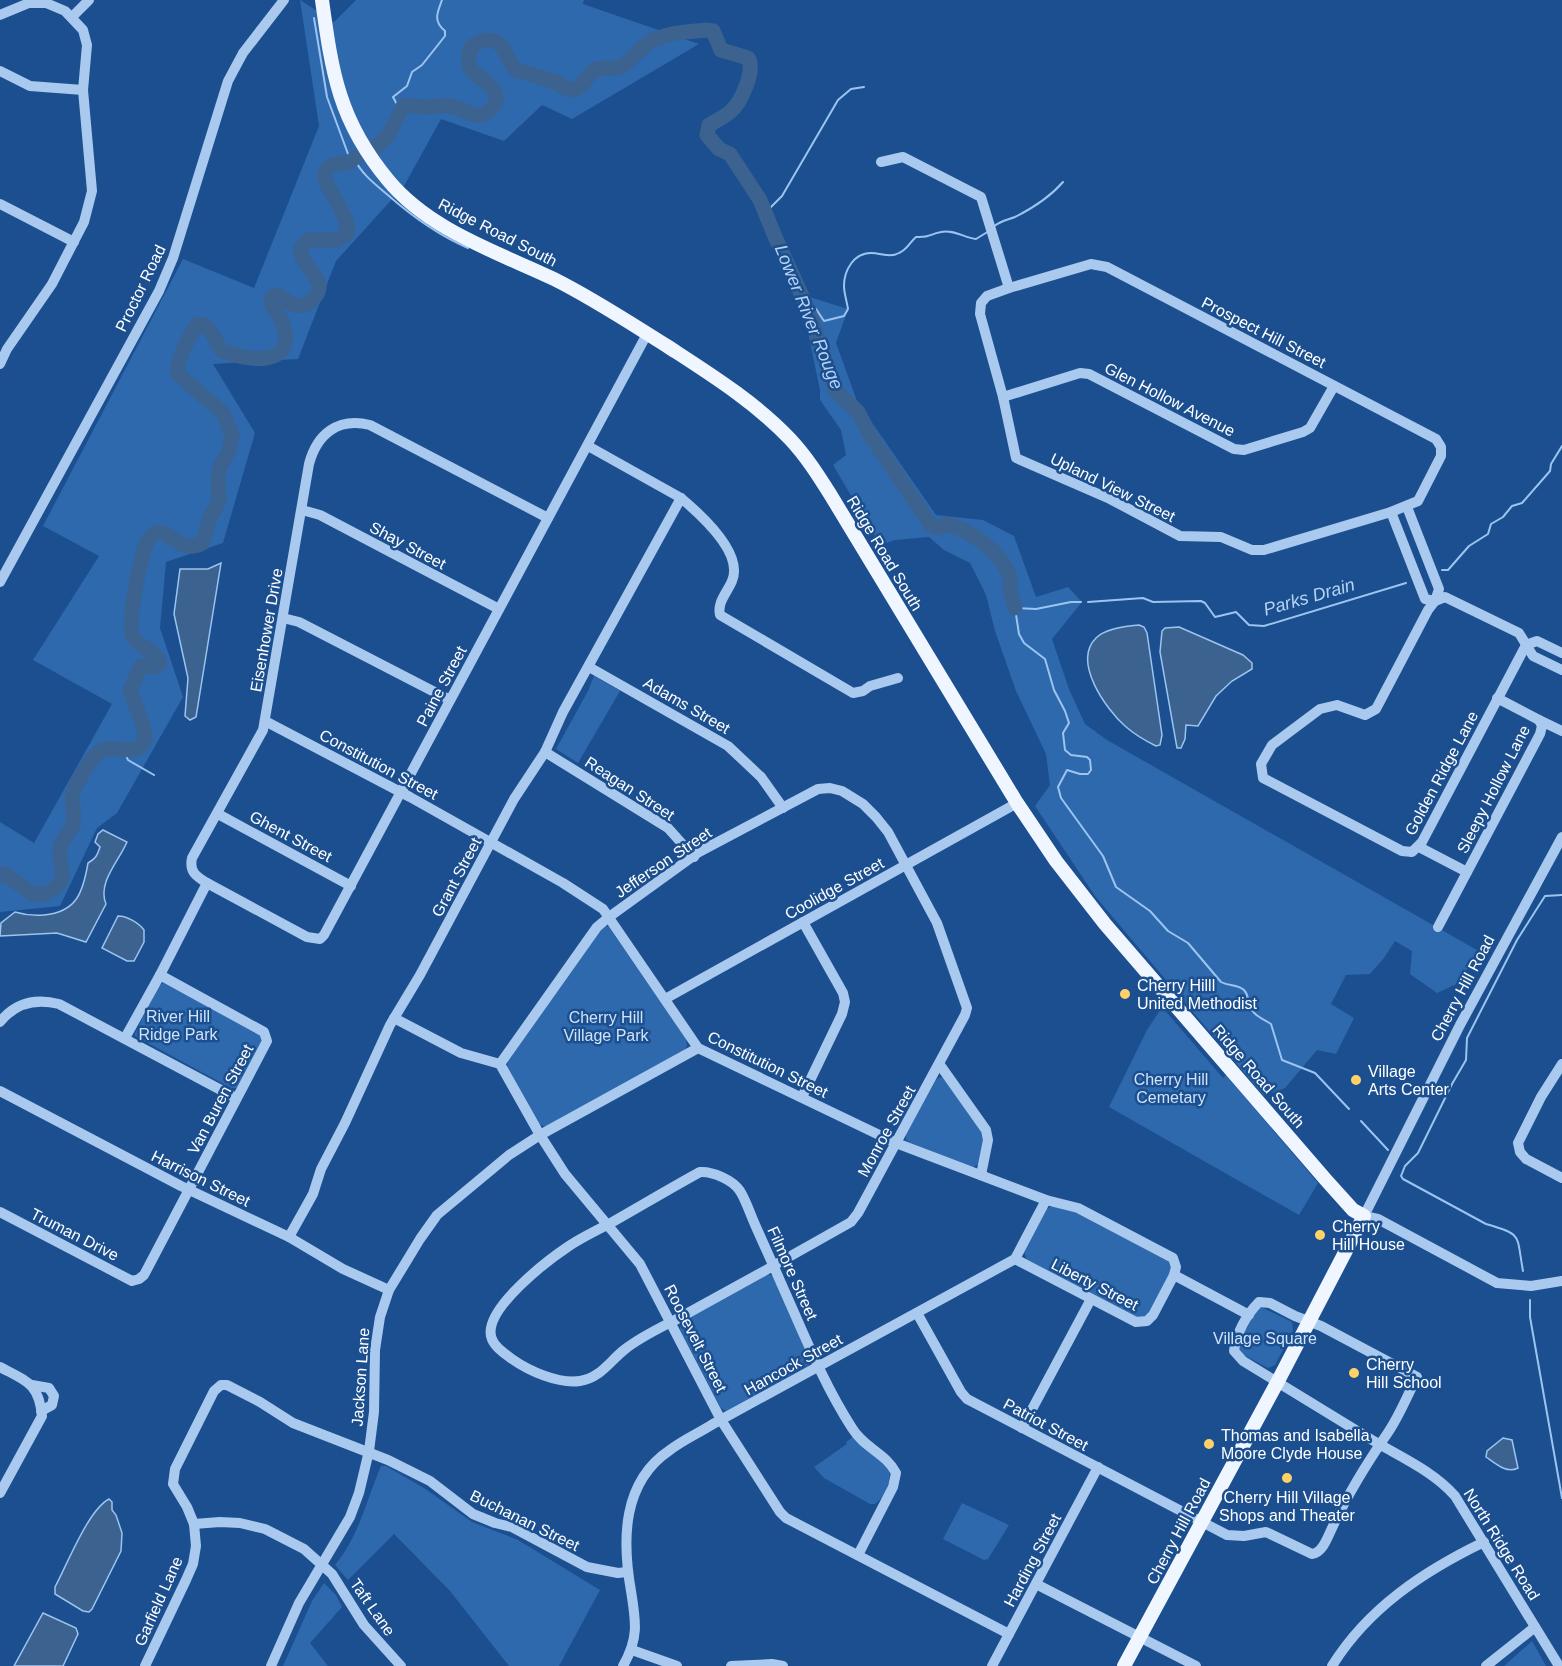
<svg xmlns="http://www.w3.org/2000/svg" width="1562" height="1666" viewBox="0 0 1562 1666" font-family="Helvetica,sans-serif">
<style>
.green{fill:#2e69ad}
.water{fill:#3c6290;stroke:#9cc4f0;stroke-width:1.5}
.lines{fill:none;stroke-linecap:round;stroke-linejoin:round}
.stream{stroke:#9cc4f0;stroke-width:2}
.river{stroke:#3c6290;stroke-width:15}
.minor{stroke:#a9c9ee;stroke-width:10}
.major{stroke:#f0f6ff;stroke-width:14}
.poi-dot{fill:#ffd166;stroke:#1b4f8f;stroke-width:2}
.labels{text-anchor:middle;stroke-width:5;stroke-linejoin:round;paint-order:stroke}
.street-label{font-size:16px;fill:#fff;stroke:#1b4f8f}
.poi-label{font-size:16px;fill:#fff;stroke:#1b4f8f;text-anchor:start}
.park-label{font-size:16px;fill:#cfe3fa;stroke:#1b4f8f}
.water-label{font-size:18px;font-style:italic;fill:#b5d3f5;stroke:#1b4f8f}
</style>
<rect width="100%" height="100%" fill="#1b4f8f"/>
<g class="green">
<path d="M300,0L334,22L356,0H584L583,4L699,44L572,119L542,105L504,141L441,119L404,186L336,261L298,359L213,364L255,433L223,543L166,562L160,628L183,697L117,813L97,828L60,906L0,912V822L34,843L112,704L33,660L99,556L43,526L183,259L254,288L319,126Z"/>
<path d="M800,294L848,309L836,343L857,401L936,515L983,520L1014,536L1036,597L1068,587L1082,602L1052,639L1069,689L1085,724L1107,740L1477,950L1461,982L1437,993L1410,974L1412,951L1395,941L1384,958L1370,974L1346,975L1331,1004L1354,1018L1336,1054L1317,1050L1285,1088L1264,1096L1095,896L1035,806L1050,785L1046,754L1016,691L995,631L986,595L970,563L944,550L929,537L895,540L880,545L833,465L846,455L841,430L820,400V390Z"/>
<path d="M594,676L620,691L578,763L556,749L588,691Z"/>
<path d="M606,926L609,927L686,1039L687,1046L684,1051L546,1127L538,1124L507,1068L508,1061L602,928Z"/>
<path d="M163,983L258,1032L263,1038L237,1088H231L135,1036V1033L158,987Z"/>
<path d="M1162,1007L1223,1078L1226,1075L1318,1183L1299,1215L1109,1107L1147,1030Z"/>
<path d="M940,1077L944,1078L984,1134L979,1164L971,1168L911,1143L906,1140V1134L936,1080Z"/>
<path d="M1052,1206L1077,1212L1170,1260L1173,1268L1147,1315L1139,1318L1027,1260L1024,1252L1046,1209Z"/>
<path d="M767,1274L773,1276L811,1362L809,1365L726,1411L721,1408L680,1329V1322Z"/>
<path d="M1261,1307L1292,1322L1293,1331L1275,1365L1268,1368L1240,1353L1237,1345L1257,1308Z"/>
<path d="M853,1437L889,1468C892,1481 885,1497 875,1504H870L824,1478L814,1467L847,1444L846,1442Z"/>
<path d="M381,1466H386L424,1488L472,1522L518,1540L600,1590L559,1666H509L450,1591L394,1534L348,1580L335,1565C360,1534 366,1501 381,1466Z"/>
<path d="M962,1503L1009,1525L988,1559L984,1560L943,1539Z"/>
<path d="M324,1583L336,1595L342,1607L310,1643L328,1666H283L312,1601Z"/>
<path d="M1532,1641L1546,1666H1504Z"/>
</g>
<g class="water">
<path d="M221,563L196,717L190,720L185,716L188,678L174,614L180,569H208Z"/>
<path d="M1139,625L1144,627L1147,633L1162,735L1160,745L1156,746C1146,741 1134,734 1125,726C1106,709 1072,662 1096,638C1105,629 1126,626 1139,625Z"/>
<path d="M1179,627L1243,655L1252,663V669L1232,681L1216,696L1198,726L1186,725L1185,739L1181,748H1177L1160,652L1162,631L1165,628Z"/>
<path d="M103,830L127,842C119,861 97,883 106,904L86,942L57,933L0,936L1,923L15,912C25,915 33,916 44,915C77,912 83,892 88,863C96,858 97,856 100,847L95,842L98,834Z"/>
<path d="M118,916C127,916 139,923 144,930V942L134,961H127L102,948Z"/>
<path d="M1503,1438L1512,1440L1518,1468C1507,1474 1496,1464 1486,1457L1487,1451Z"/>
<path d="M109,1499L112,1502V1510L116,1515L122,1533L121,1551L92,1609L89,1612L83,1611L55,1594V1587C67,1565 88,1510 109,1499Z"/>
<path d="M43,1613L76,1628L78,1634L63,1666H14Z"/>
</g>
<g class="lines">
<g class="stream">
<path d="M314,18L327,97L351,162"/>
<path d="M400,110L393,97L407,86L412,72L422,65L445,36V31C433,21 437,13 442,0"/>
<path d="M354,158C362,175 375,184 389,196C413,217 438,235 468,248"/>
<path d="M766,212L782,196L838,100L851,89L864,87"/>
<path d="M993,227C1000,221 1007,220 1015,217C1033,208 1050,197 1063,182"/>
<path d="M808,309L811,307L816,309L824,321L844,316L848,309C847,302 844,293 844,286C844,270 854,253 871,253C881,253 890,258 899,253C907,250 910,242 916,237C931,238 929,234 941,232C953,229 965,238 976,239L989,231"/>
<path d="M1442,570H1448L1469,546L1488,534L1491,524L1503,517L1512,506L1522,503L1550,471L1551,464L1562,446"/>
<path d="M1081,602H1071L1036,609L1015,608L1019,634L1024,643L1045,659L1054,690L1065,711L1069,723L1063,733L1065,750L1071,755L1087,757L1090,760L1091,770L1088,774H1080L1067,770L1058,787L1061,798L1103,856L1116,887L1150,911L1168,931L1188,943L1221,982C1228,986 1238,984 1244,990C1249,995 1247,999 1249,1004C1252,1015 1263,1019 1271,1024L1282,1060L1315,1073L1349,1109"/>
<path d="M1088,602L1143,598L1153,602L1201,601L1205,603L1215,617L1236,612L1249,625L1264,626L1406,583"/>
<path d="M124,750L128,760L154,775"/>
<path d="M1361,1121L1388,1150"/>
<path d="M1523,1271C1516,1233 1523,1235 1486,1224L1403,1179L1401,1176L1405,1166L1418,1153L1452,1084L1466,1060L1467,1038L1517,940L1545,896L1562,895"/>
<path d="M1530,1300V1317L1562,1498"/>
</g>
<g class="river">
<path d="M377,146L389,134L403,106C411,104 418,107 426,107C433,107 441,105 449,106C465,108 476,124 491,109C494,106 497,101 496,97C493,76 459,79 471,48C479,38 496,37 504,49C508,57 510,64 516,70L556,82L565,88L573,90C585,86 587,74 597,69C605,66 612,71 620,67C630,63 636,53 644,46C663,32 685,32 707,30L713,31L721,50L748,58C756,70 741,103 730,112C724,117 716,121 709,125L707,135L719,149L730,154L760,200L776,239L808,309L835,390L858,412L870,435L931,525L938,528L947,524C970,530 1001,552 1009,575C1011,580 1010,584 1010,589C1011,596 1013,602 1015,608"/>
<path d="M0,876L5,874L34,895C47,895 64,887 62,871C62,863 58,857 60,848C62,839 71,833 73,824C76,813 70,803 73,792C77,782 92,755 102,750C117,744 134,758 145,741L144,728L130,690L141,666L155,667L160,663C155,649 140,648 133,637C126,626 141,552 148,540C150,536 153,534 158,532C176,534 180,554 203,543L208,522L219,501L218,479L220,466L229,451L232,435L223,413L178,374C176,359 189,336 198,324C212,324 214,341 222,351C247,361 297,368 283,324C280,314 270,308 271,299L273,296L278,295C284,298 288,303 294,305C306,309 321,296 319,284C316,271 287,252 309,240H337L347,234C352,214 316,181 327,169C332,162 342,165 349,162C352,161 354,158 357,157"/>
</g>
<g class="minor">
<path d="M0,15L29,3H46L65,11L83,30L87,45L83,90L92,191L84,222L69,251L52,284L7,349L0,364"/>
<path d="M72,17L89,0"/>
<path d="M0,71L30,86L83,90"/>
<path d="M881,162L903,157L981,197L1009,288"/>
<path d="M0,204L74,242"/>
<path d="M1091,264L1107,267L1436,439L1441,447V456L1418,501L1391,512L1264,550H1252L1221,537L1180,536L1110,499L1016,458L1003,397L980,314L981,303L987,296L1009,288Z"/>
<path d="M1003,397L1080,373L1089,374L1234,449L1244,450L1303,432L1310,428L1334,386"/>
<path d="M588,446L681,498"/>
<path d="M1407,507L1439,589L1435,601L1428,610L1376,709L1365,715L1337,705L1320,709L1272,745L1261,764L1263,778L1402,851L1412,852L1422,842L1526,645"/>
<path d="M302,510L320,515L499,609"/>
<path d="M1391,512L1425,599L1435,601L1445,597L1519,633L1533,656L1562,670"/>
<path d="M0,582L159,291L173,258L228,81L243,53L284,0"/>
<path d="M283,618L299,622L450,700"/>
<path d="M1526,645L1537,641L1562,653"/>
<path d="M589,667L728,746L761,777L783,808"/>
<path d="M1539,720L1562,731"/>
<path d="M265,721L410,797L563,883L603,909L698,1048L896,1143L1046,1200L1078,1208L1173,1258L1176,1267L1174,1275L1249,1315"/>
<path d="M545,752L668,828L694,857"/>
<path d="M218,814L351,886"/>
<path d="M1562,837L1460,1025L1364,1216L1378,1219L1497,1283L1531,1286L1562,1281"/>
<path d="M1419,847L1467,872"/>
<path d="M207,883L307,937L320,939L324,935L647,334"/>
<path d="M1438,927L1540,734L1542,726L1539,720L1497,698"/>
<path d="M665,999L1017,803"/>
<path d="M394,1018L461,1053L500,1064L540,1135L565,1174L640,1264L721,1420L780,1512L786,1518L1009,1634"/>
<path d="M0,1022C15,1003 35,998 59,1004L236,1098"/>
<path d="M125,1038L160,975L207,883C196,876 189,872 192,858L263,730L309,464C317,434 338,417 370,425L548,518"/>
<path d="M500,1064L597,927L609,917L699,852L818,789L830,788L842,791L863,804L876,817L888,832L937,923L967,1008L965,1015L858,1213L851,1222L780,1262L766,1270C737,1286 708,1302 679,1318C660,1328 640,1337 624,1350C609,1362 600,1378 580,1381C558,1384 529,1371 512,1359C504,1353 493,1346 491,1336C485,1308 548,1260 569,1246C581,1238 595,1231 609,1224C639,1207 669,1189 700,1172C712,1171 733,1180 740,1191C745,1199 749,1210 753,1220C762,1241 772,1262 781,1283C803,1332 823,1383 852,1428C864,1448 886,1453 896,1473L893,1487L858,1555"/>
<path d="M1562,1064L1541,1097L1518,1143L1520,1152L1526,1159L1562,1178"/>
<path d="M940,1065L986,1130L988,1140L981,1175"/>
<path d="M0,1091L181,1186L289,1237L343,1269L389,1290"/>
<path d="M802,1097L842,1014L845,1002L843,993L803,922"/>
<path d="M0,1212L132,1281L139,1279L144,1275L267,1041L264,1032L160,975"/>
<path d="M289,1237L313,1194L321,1169L345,1123L390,1025L420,975L514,799L545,752L563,712L681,498C700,514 744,553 732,581C727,593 717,602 720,615L853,693L863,691L870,686L898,678"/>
<path d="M1015,1259L1136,1322L1147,1321L1153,1315L1174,1275"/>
<path d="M917,1313L961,1392L967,1399L1227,1535L1244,1536L1266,1532L1312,1554C1323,1553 1328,1536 1333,1526C1348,1494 1367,1463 1387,1434C1399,1417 1407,1396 1417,1377L1321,1326L1295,1316L1270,1303L1259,1302C1246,1315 1236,1334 1234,1351L1243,1361L1372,1440L1379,1444C1405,1459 1435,1473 1455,1496L1559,1666"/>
<path d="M0,1367C26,1381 39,1383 42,1416L0,1493"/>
<path d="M32,1385L49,1388L54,1396L52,1405L41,1411"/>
<path d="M1022,1428L1091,1299"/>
<path d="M194,1524L220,1522L240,1523L265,1529L304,1549L332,1574L364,1625L401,1666"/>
<path d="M1036,1584L1196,1666"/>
<path d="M632,1650L677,1666"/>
<path d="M145,1666L186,1580L193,1564L196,1546L194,1524L187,1507L173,1484L175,1469L214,1391L221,1385H227L260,1402L293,1423L388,1460L430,1481L473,1514L495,1523L512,1527L587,1567L618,1573L627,1572"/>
<path d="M271,1666L299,1603L350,1517L359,1493L369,1451L374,1412L375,1350L380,1317L389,1290L420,1239L437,1215L509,1155L540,1135L698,1048"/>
<path d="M623,1666C639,1638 636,1622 631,1591C622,1540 622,1482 670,1450C683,1440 699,1433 713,1424L1015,1259L1046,1200"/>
<path d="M731,1666L772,1664L783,1666"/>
<path d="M992,1666L1098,1467"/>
<path d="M1332,1666C1368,1608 1424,1571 1484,1542"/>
<path d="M1486,1666L1535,1627"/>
</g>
<path class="major" d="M322,0C332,73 339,121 388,180C429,230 497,252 554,279C594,299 630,323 667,346C710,374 755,402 790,439C806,456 818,475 830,494L1017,803L1056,861L1105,924L1326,1180L1353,1210L1364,1216L1278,1381L1124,1666"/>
</g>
<g class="poi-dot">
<circle cx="1125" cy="994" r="6"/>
<circle cx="1356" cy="1080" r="6"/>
<circle cx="1320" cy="1235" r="6"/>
<circle cx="1354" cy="1373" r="6"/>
<circle cx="1209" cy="1444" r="6"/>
<circle cx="1287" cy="1478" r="6"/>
</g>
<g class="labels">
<g class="street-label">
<text transform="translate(498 232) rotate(27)" y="6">Ridge Road South</text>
<text transform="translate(140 288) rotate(-64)" y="6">Proctor Road</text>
<text transform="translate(1264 332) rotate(27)" y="6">Prospect Hill Street</text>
<text transform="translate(1170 399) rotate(27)" y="6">Glen Hollow Avenue</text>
<text transform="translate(1113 487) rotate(26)" y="6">Upland View Street</text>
<text transform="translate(408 545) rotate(28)" y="6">Shay Street</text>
<text transform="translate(885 553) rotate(59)" y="6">Ridge Road South</text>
<text transform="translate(266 630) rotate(-80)" y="6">Eisenhower Drive</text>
<text transform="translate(441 686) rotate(-62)" y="6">Paine Street</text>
<text transform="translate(687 705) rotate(30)" y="6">Adams Street</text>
<text transform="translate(379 764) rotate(28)" y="6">Constitution Street</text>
<text transform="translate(1441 773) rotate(-62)" y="6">Golden Ridge Lane</text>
<text transform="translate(630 788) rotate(33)" y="6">Reagan Street</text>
<text transform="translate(1493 789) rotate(-63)" y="6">Sleepy Hollow Lane</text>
<text transform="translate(291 836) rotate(28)" y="6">Ghent Street</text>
<text transform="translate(663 862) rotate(-34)" y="6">Jefferson Street</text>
<text transform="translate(456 877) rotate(-62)" y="6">Grant Street</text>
<text transform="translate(834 888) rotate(-29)" y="6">Coolidge Street</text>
<text transform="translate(1462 988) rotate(-62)" y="6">Cherry Hill Road</text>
<text transform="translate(768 1064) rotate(26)" y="6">Constitution Street</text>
<text transform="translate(1259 1076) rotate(49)" y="6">Ridge Road South</text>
<text transform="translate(220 1099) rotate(-62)" y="6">Van Buren Street</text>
<text transform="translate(886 1131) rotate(-61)" y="6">Monroe Street</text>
<text transform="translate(201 1178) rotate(26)" y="6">Harrison Street</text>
<text transform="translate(75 1234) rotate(27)" y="6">Truman Drive</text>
<text transform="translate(793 1273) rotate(66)" y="6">Filmore Street</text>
<text transform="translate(1095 1284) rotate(27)" y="6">Liberty Street</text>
<text transform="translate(696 1338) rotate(63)" y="6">Roosevelt Street</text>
<text transform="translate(793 1364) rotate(-29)" y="6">Hancock Street</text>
<text transform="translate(360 1377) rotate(-86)" y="6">Jackson Lane</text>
<text transform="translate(1046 1424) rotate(28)" y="6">Patriot Street</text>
<text transform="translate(525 1520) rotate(26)" y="6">Buchanan Street</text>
<text transform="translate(1178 1531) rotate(-62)" y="6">Cherry Hill Road</text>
<text transform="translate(1502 1544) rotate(58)" y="6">North Ridge Road</text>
<text transform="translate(1032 1560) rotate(-62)" y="6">Harding Street</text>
<text transform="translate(158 1601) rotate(-66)" y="6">Garfield Lane</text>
<text transform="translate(373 1607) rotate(55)" y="6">Taft Lane</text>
</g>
<g class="poi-label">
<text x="1137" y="991">Cherry Hilll<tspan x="1137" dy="18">United Methodist</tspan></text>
<text x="1368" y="1077">Village<tspan x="1368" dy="18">Arts Center</tspan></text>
<text x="1332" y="1232">Cherry<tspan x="1332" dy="18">Hill House</tspan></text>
<text x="1366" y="1370">Cherry<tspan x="1366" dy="18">Hill School</tspan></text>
<text x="1221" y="1441">Thomas and Isabella<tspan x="1221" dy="18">Moore Clyde House</tspan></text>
<text x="1287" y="1503" text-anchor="middle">Cherry Hill Village<tspan x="1287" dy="18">Shops and Theater</tspan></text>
</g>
<g class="park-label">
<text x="178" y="1022">River Hill<tspan x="178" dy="18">Ridge Park</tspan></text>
<text x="606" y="1023">Cherry Hill<tspan x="606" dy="18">Village Park</tspan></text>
<text x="1171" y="1085">Cherry Hill<tspan x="1171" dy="18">Cemetary</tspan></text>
<text x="1265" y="1344">Village Square</text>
</g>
<g class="water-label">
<text transform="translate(809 317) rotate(68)" y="6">Lower River Rouge</text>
<text transform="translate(1309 597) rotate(-16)" y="6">Parks Drain</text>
</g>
</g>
</svg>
